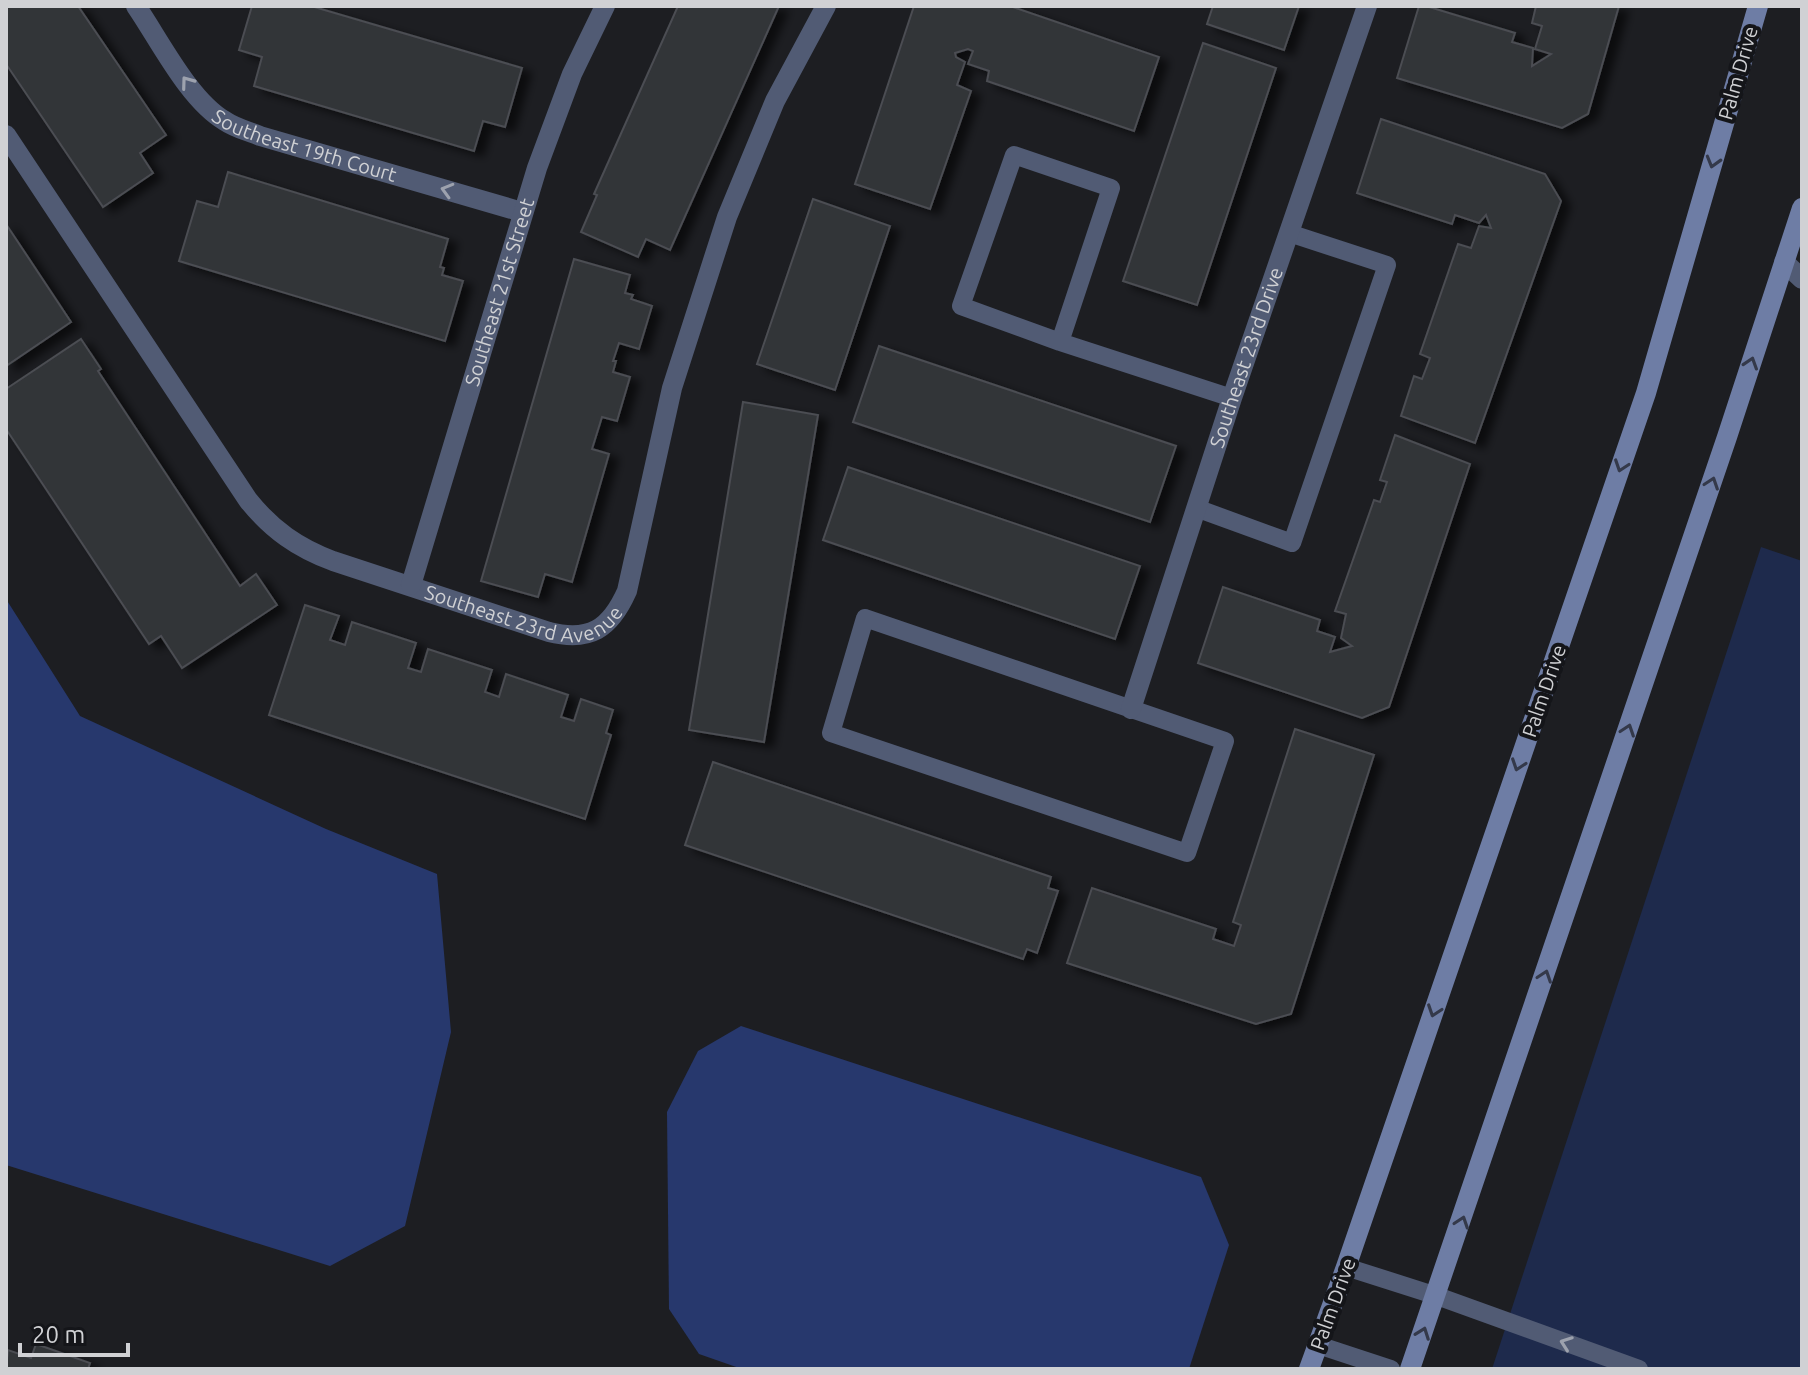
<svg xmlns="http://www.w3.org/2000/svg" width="1808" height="1375" viewBox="0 0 1808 1375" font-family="Ubuntu,sans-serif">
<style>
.green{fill:#1e2a4c}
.water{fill:#27386d}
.building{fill:#323439;stroke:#4b4d52;stroke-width:2;filter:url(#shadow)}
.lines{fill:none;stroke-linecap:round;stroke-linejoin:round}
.lane{stroke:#515b74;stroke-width:18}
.street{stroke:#515b74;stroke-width:20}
.secondary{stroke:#6e7da5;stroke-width:20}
.oneway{stroke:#9da2ae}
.oneway2{stroke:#34394a}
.labels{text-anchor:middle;stroke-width:8;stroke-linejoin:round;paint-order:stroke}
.street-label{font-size:20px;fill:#d0d1d4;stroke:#141519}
</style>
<defs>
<filter id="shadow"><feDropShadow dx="9" dy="5" stdDeviation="4" flood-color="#0009"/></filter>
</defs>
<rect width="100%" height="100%" fill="#1d1e22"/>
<path class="green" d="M1761,547L1802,561V1369H1492Z"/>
<g class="water">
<path d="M6,599L80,716L326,829L437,874L451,1032L405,1226L330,1266L6,1165Z"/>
<path d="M741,1026L1201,1177L1229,1245L1189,1369H742L699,1354L669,1309L667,1112L698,1051Z"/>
</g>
<g class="building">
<path d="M6,6H78L166,135L140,153L153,173L103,207L6,64Z"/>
<path d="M252,6H311L522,68L505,127L483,121L474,151L254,86L262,57L239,50Z"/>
<path d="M678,6H779L670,250L646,239L638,257L581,232L597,195L594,194Z"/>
<path d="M914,6H1010L1159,57L1134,131L987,81L989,71L968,64L973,51L968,49L955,53L956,57L965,62L957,85L971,91L930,209L855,184Z"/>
<path d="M1213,6H1299L1284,50L1207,24Z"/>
<path d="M1419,6H1426L1515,33L1512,42L1533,48L1532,66L1551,54L1535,49L1542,26L1532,23L1536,6H1619L1588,114L1562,128L1397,78Z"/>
<path d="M1203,43L1276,68L1197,305L1123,281Z"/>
<path d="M1381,119L1545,174L1561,201L1475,443L1401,416L1414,376L1422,379L1430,358L1420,354L1458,244L1471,248L1479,226L1491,228L1486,215L1479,223L1455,215L1452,224L1357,193Z"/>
<path d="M228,172L448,239L440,267L444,268L442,275L463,281L445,341L179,261L197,201L218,207Z"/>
<path d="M813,199L890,226L835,390L757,364Z"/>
<path d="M6,224L71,322L6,366Z"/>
<path d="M574,259L630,275L625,293L633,295L631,299L652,306L639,349L619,343L613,361H616L613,372L630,377L617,421L602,417L592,449L609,454L572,582L545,574L538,597L481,581Z"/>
<path d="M81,339L101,369L98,371L240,586L256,574L277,605L182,668L161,636L149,644L6,429V389Z"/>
<path d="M879,346L1176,446L1150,522L853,422Z"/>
<path d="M743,402L818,415L764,742L689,730Z"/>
<path d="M1395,435L1470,464L1389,707L1362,718L1198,663L1223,587L1320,620L1317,631L1335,637L1330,652L1352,646L1341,638L1346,614L1335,611L1374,500L1380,502L1387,482L1380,480Z"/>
<path d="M848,467L1140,566L1115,639L823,540Z"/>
<path d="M305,605L339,616L330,640L345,645L352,622L416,643L408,668L421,672L428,649L492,670L485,692L499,697L506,674L568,695L561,717L574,721L581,699L613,710L606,733L611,735L585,819L269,715Z"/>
<path d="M1295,729L1374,755L1291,1014L1256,1024L1067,963L1092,888L1216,929L1213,939L1234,946L1241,925L1233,922Z"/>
<path d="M713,762L1051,877L1048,888L1058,891L1037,953L1027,949L1023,959L685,845Z"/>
<path d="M36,1344L90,1363L88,1369H6L8,1350L31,1358Z"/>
</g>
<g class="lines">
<g class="lane">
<path d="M1060,342L1111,188L1014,155L961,306L1060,342L1232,398"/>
<path d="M1196,508L1292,543L1387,265L1289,233"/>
<path d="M865,618L1225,741L1187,853L831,733Z"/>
<path d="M1346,1267L1437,1296L1639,1369"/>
<path d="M1318,1345L1391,1369"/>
</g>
<g class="street">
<path id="s1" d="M136,6C160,41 189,100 225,121C235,128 248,131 260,136L522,212"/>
<path id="s2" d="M6,135L248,500C272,530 298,548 333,561L549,632C590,642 610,629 627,591L672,388L727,217L775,101L826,6"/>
<path d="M1784,262L1802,279"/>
<path id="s3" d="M411,585L537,168L572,74L605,6"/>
<path id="s4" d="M1131,709L1232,398L1367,6"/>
</g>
<g class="secondary">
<path d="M1309,1369L1346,1267L1646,393L1758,6"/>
<path d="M1410,1369L1727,437L1802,208"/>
</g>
</g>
<defs><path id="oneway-chevron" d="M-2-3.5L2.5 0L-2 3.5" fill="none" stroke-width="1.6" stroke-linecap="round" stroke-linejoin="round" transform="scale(2)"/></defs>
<g class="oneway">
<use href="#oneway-chevron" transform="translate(187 82) rotate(-126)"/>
<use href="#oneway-chevron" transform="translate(447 190) rotate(-164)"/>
<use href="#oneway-chevron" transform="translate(1566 1343) rotate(-160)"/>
</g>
<g class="oneway2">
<use href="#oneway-chevron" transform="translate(1713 162) rotate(106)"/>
<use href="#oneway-chevron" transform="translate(1751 363) rotate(-72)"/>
<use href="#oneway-chevron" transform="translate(1621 466) rotate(109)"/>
<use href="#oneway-chevron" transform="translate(1712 483) rotate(-71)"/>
<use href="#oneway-chevron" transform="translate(1628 730) rotate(-71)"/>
<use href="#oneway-chevron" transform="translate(1518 765) rotate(109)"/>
<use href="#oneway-chevron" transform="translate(1545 976) rotate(-71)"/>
<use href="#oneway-chevron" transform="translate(1434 1011) rotate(109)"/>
<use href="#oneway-chevron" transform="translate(1462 1222) rotate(-71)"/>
<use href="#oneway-chevron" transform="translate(1423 1333) rotate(-70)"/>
</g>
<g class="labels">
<g class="street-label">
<text transform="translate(1738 73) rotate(-74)" y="7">Palm Drive</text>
<text dy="7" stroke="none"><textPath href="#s1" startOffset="230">Southeast 19th Court</textPath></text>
<text dy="7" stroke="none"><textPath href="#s3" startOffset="306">Southeast 21st Street</textPath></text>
<text dy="7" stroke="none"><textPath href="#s4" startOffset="370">Southeast 23rd Drive</textPath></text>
<text dy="7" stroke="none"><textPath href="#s2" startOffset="746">Southeast 23rd Avenue</textPath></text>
<text transform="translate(1544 691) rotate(-71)" y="7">Palm Drive</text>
<text transform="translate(1333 1304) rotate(-70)" y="7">Palm Drive</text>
</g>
</g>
<rect width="1808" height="1375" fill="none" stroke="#d0d1d4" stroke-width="16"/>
<path d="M20 1343v12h108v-12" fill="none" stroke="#d0d1d4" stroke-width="4"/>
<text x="32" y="1343" font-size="24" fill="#d0d1d4" stroke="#141519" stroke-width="6" paint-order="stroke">20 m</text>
</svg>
